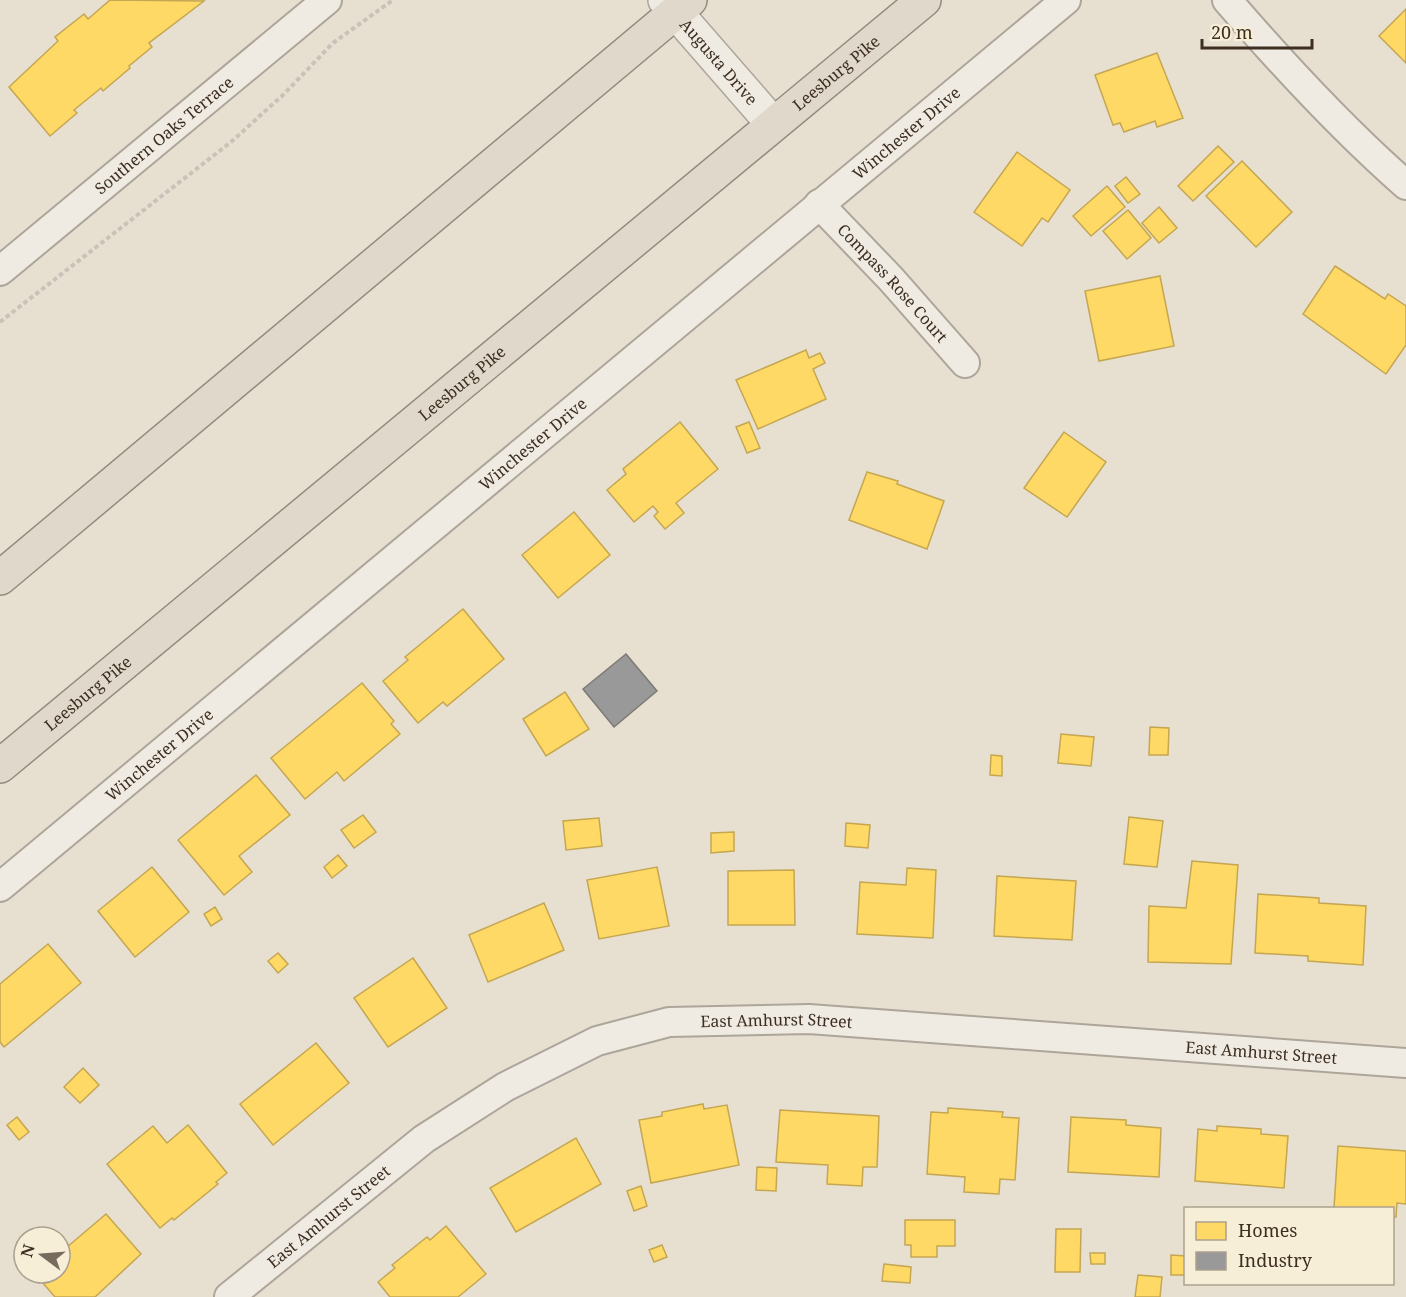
<svg xmlns="http://www.w3.org/2000/svg" width="1406" height="1297" viewBox="0 0 1406 1297" font-family="'Noto Serif',serif">
<style>
.homes{fill:#ffd966;stroke:#c5a651;stroke-width:1.5}
.industry{fill:#999;stroke:#7d7975;stroke-width:1.5}
.lines{fill:none;stroke-linecap:round;stroke-linejoin:round}
.minor-casing{stroke:#ada599;stroke-width:32}
.tertiary-casing{stroke:#ada599;stroke-width:36}
.trunk-casing{stroke:#928b80;stroke-width:36}
.path{stroke:#c8c2b9;stroke-width:4;stroke-dasharray:4.5 3;stroke-linecap:butt}
.minor{stroke:#efebe3;stroke-width:28}
.tertiary{stroke:#efebe3;stroke-width:33}
.trunk{stroke:#e0d9cb;stroke-width:33}
.labels{text-anchor:middle;stroke-width:6;stroke-linejoin:round;paint-order:stroke}
.street-label{font-size:16px;fill:#3d2e20;stroke:#f7eed8}
</style>
<rect width="100%" height="100%" fill="#e7e0d1"/>
<g class="homes">
<path d="M110,0L204,1L149,43L152,47L129,66L130,68L103,91L101,88L74,110L77,113L50,136L9,87L58,41L55,37L84,14L88,19Z"/>
<path d="M1406,9V63L1379,36Z"/>
<path d="M1157,53L1183,118L1157,127L1155,121L1124,132L1120,123L1113,125L1095,75Z"/>
<path d="M1218,146L1234,162L1193,201L1178,186Z"/>
<path d="M1017,152L1070,190L1048,222L1042,218L1022,246L974,212Z"/>
<path d="M1242,161L1292,212L1256,247L1206,196Z"/>
<path d="M1126,177L1140,194L1128,203L1115,186Z"/>
<path d="M1107,186L1125,207L1091,236L1073,216Z"/>
<path d="M1159,207L1177,228L1159,243L1142,223Z"/>
<path d="M1128,210L1151,238L1127,259L1103,231Z"/>
<path d="M1335,266L1385,299L1388,294L1406,306V345L1386,374L1303,314Z"/>
<path d="M1160,276L1174,346L1099,361L1085,291Z"/>
<path d="M806,350L809,358L820,353L825,363L813,369L826,399L758,429L736,380Z"/>
<path d="M680,422L718,469L676,503L684,513L665,529L654,516L658,512L653,506L634,522L607,490L626,474L623,469Z"/>
<path d="M749,422L760,448L747,453L736,427Z"/>
<path d="M1064,432L1106,462L1067,517L1024,488Z"/>
<path d="M867,472L898,481L897,484L944,501L927,549L849,520Z"/>
<path d="M574,512L610,555L558,598L522,555Z"/>
<path d="M463,609L504,659L447,706L443,702L418,723L383,681L408,660L405,657Z"/>
<path d="M362,683L394,721L391,724L400,734L344,781L337,772L305,799L271,758Z"/>
<path d="M565,692L589,729L546,756L523,719Z"/>
<path d="M1150,727L1169,728L1168,755H1149Z"/>
<path d="M1061,734L1094,737L1091,766L1058,763Z"/>
<path d="M991,755L1002,756V776L990,775Z"/>
<path d="M256,775L290,815L239,856L252,872L224,895L178,840Z"/>
<path d="M363,815L376,832L354,848L341,830Z"/>
<path d="M1129,817L1163,821L1157,867L1124,864Z"/>
<path d="M599,818L602,846L566,850L563,821Z"/>
<path d="M846,823L870,825L868,848L845,846Z"/>
<path d="M734,832V851L711,853V833Z"/>
<path d="M338,855L347,866L332,878L324,867Z"/>
<path d="M1192,861L1238,865L1231,964L1148,962L1149,906L1186,908Z"/>
<path d="M152,867L189,912L135,957L98,911Z"/>
<path d="M657,867L669,926L599,939L587,880Z"/>
<path d="M907,868L936,870L933,938L857,934L860,882L906,885Z"/>
<path d="M794,870L795,925H728V871Z"/>
<path d="M997,876L1076,881L1072,940L994,936Z"/>
<path d="M1258,894L1319,898V903L1366,906L1363,965L1308,961V956L1255,953Z"/>
<path d="M544,903L564,950L488,982L469,935Z"/>
<path d="M215,907L222,919L211,926L204,914Z"/>
<path d="M48,944L81,983L4,1047L0,1042V984Z"/>
<path d="M278,953L288,964L278,973L268,961Z"/>
<path d="M413,958L447,1008L388,1047L354,998Z"/>
<path d="M316,1043L349,1083L273,1145L240,1104Z"/>
<path d="M83,1068L99,1085L80,1103L64,1087Z"/>
<path d="M703,1104L704,1109L727,1105L739,1165L651,1183L639,1120L662,1116V1112Z"/>
<path d="M948,1108L1003,1112L1002,1117L1019,1118L1015,1180L1000,1179L999,1194L964,1192L965,1177L927,1174L931,1112L948,1113Z"/>
<path d="M780,1110L879,1116L877,1167H863L862,1186L827,1184L828,1165L776,1162Z"/>
<path d="M17,1117L29,1132L19,1140L7,1125Z"/>
<path d="M1071,1117L1126,1120V1125L1161,1128L1159,1177L1068,1172Z"/>
<path d="M188,1125L227,1173L216,1182L218,1184L174,1220L172,1218L160,1228L107,1164L153,1126L167,1143Z"/>
<path d="M1217,1126L1261,1129V1134L1288,1136L1284,1188L1195,1181L1198,1129L1217,1131Z"/>
<path d="M576,1138L601,1184L516,1232L490,1188Z"/>
<path d="M1338,1146L1406,1151V1204L1397,1203L1396,1217H1392V1208H1334Z"/>
<path d="M757,1167L777,1168L776,1191L756,1190Z"/>
<path d="M641,1186L647,1206L634,1211L627,1191Z"/>
<path d="M106,1214L141,1254L95,1297H55L35,1274L60,1273V1253Z"/>
<path d="M905,1220H955V1246H937V1257H911V1245H905Z"/>
<path d="M446,1226L486,1274L458,1297H390L378,1282L395,1268L392,1265L427,1237L430,1240Z"/>
<path d="M1056,1229H1081L1080,1272H1055Z"/>
<path d="M662,1245L667,1257L654,1262L649,1250Z"/>
<path d="M1090,1253H1105V1264H1091Z"/>
<path d="M1171,1255L1186,1256V1275H1171Z"/>
<path d="M884,1264L911,1267L910,1283L882,1281Z"/>
<path d="M1138,1275L1162,1277L1160,1297H1135Z"/>
</g>
<path class="industry" d="M626,654L657,691L614,727L583,689Z"/>
<g class="lines">
<g class="minor-casing">
<g id="minor">
<path d="M1227,0C1283,65 1341,128 1406,185"/>
<path id="s1" d="M819,204L891,279L965,363"/>
<path id="s2" d="M0,271L327,0"/>
<path id="s3" d="M0,887L1066,0"/>
<path id="s4" d="M229,1297L424,1139L505,1087L597,1041L669,1022L809,1019L1406,1063"/>
</g>
</g>
<g class="tertiary-casing">
<g id="tertiary">
<path id="s5" d="M665,0L773,124"/>
</g>
</g>
<g class="trunk-casing">
<g id="trunk">
<path d="M0,578L690,0"/>
<path id="s6" d="M0,766L924,0"/>
</g>
</g>
<path class="path" d="M0,322L231,142L284,94L333,43L393,0"/>
<use href="#minor" class="minor"/>
<use href="#tertiary" class="tertiary"/>
<use href="#trunk" class="trunk"/>
</g>
<g class="labels">
<g class="street-label">
<text dy="6" stroke="none"><textPath href="#s5" startOffset="82">Augusta Drive</textPath></text>
<text dy="6" stroke="none"><textPath href="#s6" startOffset="1086">Leesburg Pike</textPath></text>
<text dy="6" stroke="none"><textPath href="#s3" startOffset="1179">Winchester Drive</textPath></text>
<text dy="6" stroke="none"><textPath href="#s2" startOffset="213">Southern Oaks Terrace</textPath></text>
<text dy="6" stroke="none"><textPath href="#s1" startOffset="108">Compass Rose Court</textPath></text>
<text dy="6" stroke="none"><textPath href="#s6" startOffset="600">Leesburg Pike</textPath></text>
<text dy="6" stroke="none"><textPath href="#s3" startOffset="693">Winchester Drive</textPath></text>
<text dy="6" stroke="none"><textPath href="#s6" startOffset="114">Leesburg Pike</textPath></text>
<text dy="6" stroke="none"><textPath href="#s3" startOffset="207">Winchester Drive</textPath></text>
<text dy="6" stroke="none"><textPath href="#s4" startOffset="632">East Amhurst Street</textPath></text>
<text dy="6" stroke="none"><textPath href="#s4" startOffset="1118">East Amhurst Street</textPath></text>
<text dy="6" stroke="none"><textPath href="#s4" startOffset="128">East Amhurst Street</textPath></text>
</g>
</g>
<rect x="1184" y="1207" width="210" height="78" fill="#f7eed8" stroke="#ada18e" stroke-width="1.5"/>
<rect x="1196" y="1222" width="30" height="18" fill="#ffd966" stroke="#ada18e" stroke-width="1.5"/>
<text x="1238" y="1237" font-size="18" fill="#3d2e20">Homes</text>
<rect x="1196" y="1252" width="30" height="18" fill="#999999" stroke="#ada18e" stroke-width="1.5"/>
<text x="1238" y="1267" font-size="18" fill="#3d2e20">Industry</text>
<g transform="translate(42 1255) rotate(286)"><circle r="28" fill="#f7eed8" stroke="#ada18e" stroke-width="1.5"/>
<path d="M0-4.5L10 22L0 15L-10 22Z" fill="#786c5e"/>
<text y="-9" font-size="16" font-weight="bold" text-anchor="middle" fill="#3d2e20">N</text>
</g>
<path d="M1202 39v9h110v-9" fill="none" stroke="#3d2e20" stroke-width="3"/>
<text x="1211" y="39" font-size="18" fill="#3d2e20" stroke="#f7eed8" stroke-width="4.5" paint-order="stroke">20 m</text>
</svg>
